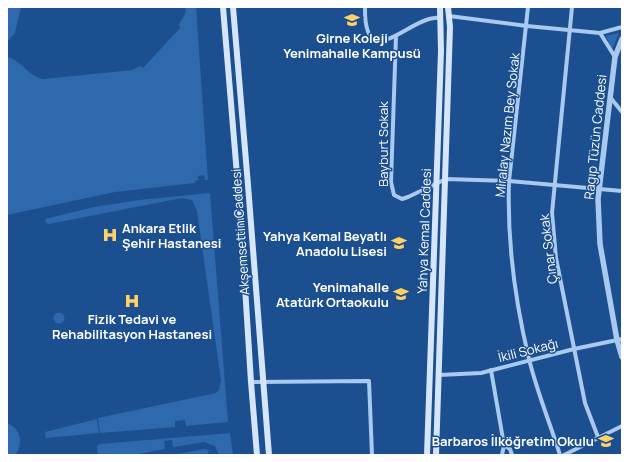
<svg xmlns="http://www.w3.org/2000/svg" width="629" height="462" viewBox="0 0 629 462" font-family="Manrope,sans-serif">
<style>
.green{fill:#2e69ad}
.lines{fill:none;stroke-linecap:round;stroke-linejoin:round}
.minor{stroke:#a9c9ee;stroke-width:4}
.tertiary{stroke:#a9c9ee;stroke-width:5.5}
.secondary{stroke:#d6e6fa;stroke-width:6}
.labels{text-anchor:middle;stroke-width:3;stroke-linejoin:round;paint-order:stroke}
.poi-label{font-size:13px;font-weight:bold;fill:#fff;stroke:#1b4f8f;text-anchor:end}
.street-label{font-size:13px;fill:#fff;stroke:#1b4f8f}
</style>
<rect width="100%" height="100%" fill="#1b4f8f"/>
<g class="green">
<path d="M7,7H21L15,33L7,42Z"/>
<path d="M186,7H196L208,180H205L204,175L198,176V180L195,181V183L115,192L7,215V57C22,60 28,77 44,79L132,70L140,66L143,68L180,28L179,24L185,14Z"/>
<path d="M619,33L612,50L606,36Z"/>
<path d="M210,193L228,422L186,426L185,420L175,421V427L100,433L98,418L216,393L219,390L221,380L197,211L192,200L182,198L49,224L46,223L45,219L94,207L139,200Z"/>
<circle cx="59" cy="318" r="5.5"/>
<path d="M97,419L99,433L46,438L45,432Z"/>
<path d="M7,423C21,429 24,443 15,455H7Z"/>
<path d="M230,433L233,455H219L215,446L204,442L173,447L172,440L164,441L165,449L134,455H98L97,446L100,444Z"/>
<path d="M204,449L209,450L207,455H174Z"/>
</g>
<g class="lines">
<g class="minor">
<path d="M365,7C364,70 401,27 429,19C433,18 437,18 441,17"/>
<path d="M528,7L509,181C507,241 515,301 529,359C537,392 550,423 560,455"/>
<path d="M572,7L552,213L556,258L585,403L598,437"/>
<path d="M449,16L527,26L600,33L622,27"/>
<path d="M600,33L615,57"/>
<path d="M396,36L391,182L394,195L402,199L408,197L446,179L509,181L622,191"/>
<path d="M610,97L622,112"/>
<path d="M491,370L504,445L510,449L512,455"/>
<path d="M439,375L481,373L574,349L622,339"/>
<path d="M251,382L369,381L372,455"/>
<path d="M502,455L504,445"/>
<path d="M564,455L622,426"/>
</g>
<path class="tertiary" d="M622,39L615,57L598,199L600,244L617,340L622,357"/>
<g class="secondary">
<path d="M223,7L241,223L251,382L257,455"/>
<path d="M233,7L248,185L269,455"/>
<path d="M427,455L441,51L440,7"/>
<path d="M436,455L450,27L448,7"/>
</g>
</g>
<defs>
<g id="university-bare" transform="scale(1.2)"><path d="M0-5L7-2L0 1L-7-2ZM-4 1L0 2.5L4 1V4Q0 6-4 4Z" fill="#ffd166" stroke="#1b4f8f" stroke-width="2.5" paint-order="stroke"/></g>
<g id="hospital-bare" transform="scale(1.2)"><path d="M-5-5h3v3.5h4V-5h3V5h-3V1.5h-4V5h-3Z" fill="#ffd166" stroke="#1b4f8f" stroke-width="2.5" paint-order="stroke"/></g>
<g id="school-bare" transform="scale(1.2)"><path d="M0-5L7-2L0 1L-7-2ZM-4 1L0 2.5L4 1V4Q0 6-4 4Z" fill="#ffd166" stroke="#1b4f8f" stroke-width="2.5" paint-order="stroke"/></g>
</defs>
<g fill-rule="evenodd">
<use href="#university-bare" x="352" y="20"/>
<use href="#hospital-bare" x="110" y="235"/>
<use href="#school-bare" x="399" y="243"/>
<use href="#school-bare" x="401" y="294"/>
<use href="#hospital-bare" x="132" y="301"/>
<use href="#school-bare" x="606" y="441"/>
</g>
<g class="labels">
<g class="poi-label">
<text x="352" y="43" text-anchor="middle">Girne Koleji<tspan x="352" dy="15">Yenimahalle Kampusü</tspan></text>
<text x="122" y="233" text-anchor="start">Ankara Etlik<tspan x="122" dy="15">Şehir Hastanesi</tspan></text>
<text x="387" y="241">Yahya Kemal Beyatlı<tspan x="387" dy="15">Anadolu Lisesi</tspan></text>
<text x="389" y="292">Yenimahalle<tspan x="389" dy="15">Atatürk Ortaokulu</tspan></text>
<text x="132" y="324" text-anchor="middle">Fizik Tedavi ve<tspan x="132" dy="15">Rehabilitasyon Hastanesi</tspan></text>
<text x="594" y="446">Barbaros İlköğretim Okulu</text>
</g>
<g class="street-label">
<text transform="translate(507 125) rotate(-84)" y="5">Miralay Nazım Bey Sokak</text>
<text transform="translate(595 137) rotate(-84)" y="5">Ragıp Tüzün Caddesi</text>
<text transform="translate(383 144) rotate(-90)" y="5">Bayburt Sokak</text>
<text transform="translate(424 231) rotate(-88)" y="5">Yahya Kemal Caddesi</text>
<text transform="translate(240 232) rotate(-94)" y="5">Akşemsettin Caddesi</text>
<text transform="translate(548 249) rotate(-97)" y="5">Çınar Sokak</text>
<text transform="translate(528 350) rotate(-14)" y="5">İkili Sokağı</text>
</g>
</g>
<rect width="629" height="462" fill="none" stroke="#ffffff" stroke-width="16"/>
</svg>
